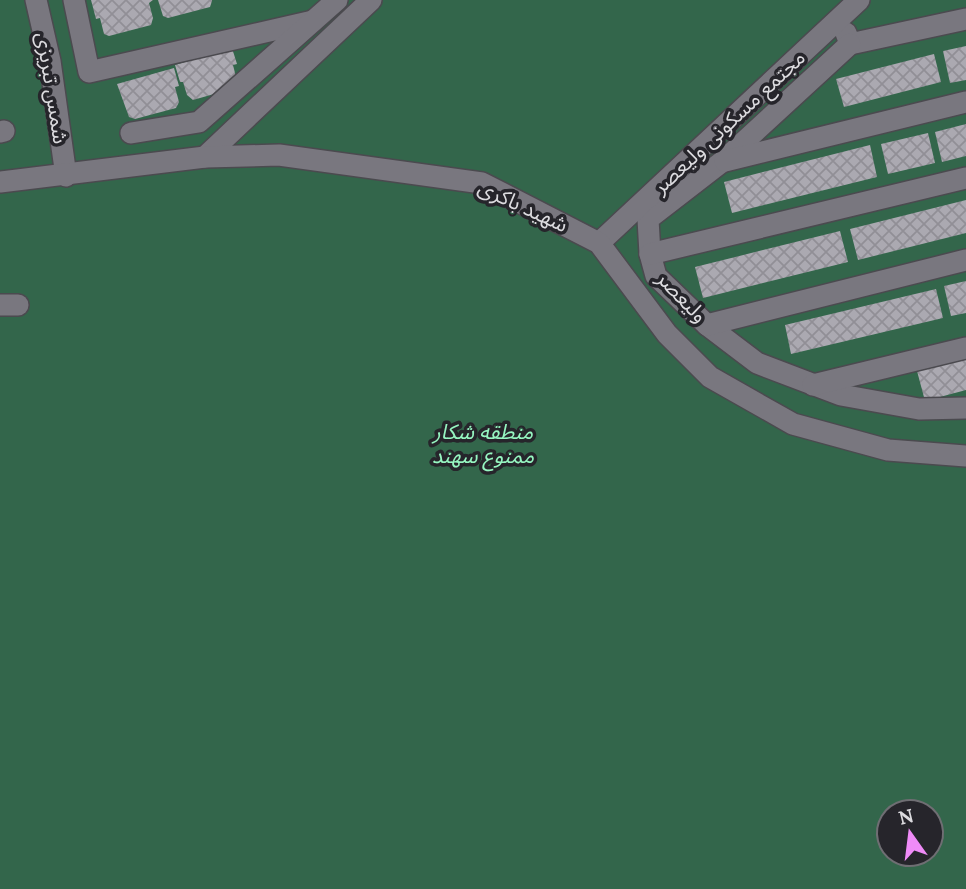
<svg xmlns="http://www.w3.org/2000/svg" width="966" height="889" viewBox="0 0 966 889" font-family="Lora,'Noto Sans Arabic',serif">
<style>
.green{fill:#33664b;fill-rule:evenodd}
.building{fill:url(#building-cross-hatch)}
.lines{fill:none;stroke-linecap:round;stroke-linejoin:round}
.street-casing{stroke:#4b4a4f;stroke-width:24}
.secondary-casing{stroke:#4b4a4f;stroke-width:24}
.street{stroke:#79777f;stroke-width:21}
.secondary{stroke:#79777f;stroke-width:21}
.labels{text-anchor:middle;stroke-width:7;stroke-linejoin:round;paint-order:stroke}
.street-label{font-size:21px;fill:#dcdbdf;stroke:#26252b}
.park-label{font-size:21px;font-style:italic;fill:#96f6c1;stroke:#26252b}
</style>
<defs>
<pattern id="building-cross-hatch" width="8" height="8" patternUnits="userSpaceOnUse" patternTransform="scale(1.75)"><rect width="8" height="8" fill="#aba9b1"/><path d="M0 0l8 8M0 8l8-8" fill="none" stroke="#918f96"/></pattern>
</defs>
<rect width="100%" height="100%" fill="#302f35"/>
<path class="green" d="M0,0H966V889H0ZM889,812H931V854H889Z"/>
<g class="building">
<path d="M91,0H153L149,3L153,18L151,25L109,36L104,34L100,18L96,19Z"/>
<path d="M158,0H212V1L210,7L168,18L163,16Z"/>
<path d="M966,46V80L950,83L943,51Z"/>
<path d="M232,48L237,64L233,65L237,81L235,88L193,100L187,95L183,82H180L175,65Z"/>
<path d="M934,54L941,82L844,107L836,79Z"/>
<path d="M174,68L179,86L175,87L179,102L176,108L135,119L129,117L117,84Z"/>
<path d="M966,124V156L942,162L935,132Z"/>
<path d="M928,133L935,163L888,174L881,144Z"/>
<path d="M870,145L877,177L732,213L724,182Z"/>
<path d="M966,200V233L858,260L850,229Z"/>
<path d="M840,231L848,262L703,298L695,267Z"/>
<path d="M966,281V313L951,316L944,286Z"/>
<path d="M936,289L943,318L791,354L785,325Z"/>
<path d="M966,359V390L925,401L917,371Z"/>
</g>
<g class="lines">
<g class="street-casing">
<g id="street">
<path d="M74,0L89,72L313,21"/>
<path d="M846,33L850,44L966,19"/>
<path d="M850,44L723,161L648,219L650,254L656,276L707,325L757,363L841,395L919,409L966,408"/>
<path d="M0,132L4,131"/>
<path d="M131,133L199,122L337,0"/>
<path d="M205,157L371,0"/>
<path d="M725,161L966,102"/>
<path d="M599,243L859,0"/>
<path d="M650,254L966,178"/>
<path d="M0,305H18"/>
<path d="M707,325L966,260"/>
<path d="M813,385L966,348"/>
</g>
</g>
<g class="secondary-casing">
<g id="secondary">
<path d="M36,0L50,61L66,176"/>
<path d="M0,182L205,157L279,155L482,183L599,243L667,334L710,377L793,424L888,450L966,456"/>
</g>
</g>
<use href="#street" class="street"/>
<use href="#secondary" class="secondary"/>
</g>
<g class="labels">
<g class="street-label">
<text transform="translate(52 88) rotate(81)" y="7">شمس تبریزی</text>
<text transform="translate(729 122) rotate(-43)" y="7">مجتمع مسکونی ولیعصر</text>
<text transform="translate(523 206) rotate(25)" y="7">شهید باکری</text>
<text transform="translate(682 297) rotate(46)" y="7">ولیعصر</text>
</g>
<g class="park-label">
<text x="483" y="439">منطقه شکار<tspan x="483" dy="24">ممنوع سهند</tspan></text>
</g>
</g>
<g transform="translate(910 833) rotate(346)"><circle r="33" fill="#26252b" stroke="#6f6e73" stroke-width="2"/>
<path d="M0-5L12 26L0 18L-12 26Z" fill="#ef8bf7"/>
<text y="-10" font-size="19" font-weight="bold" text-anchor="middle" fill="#dcdbdf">N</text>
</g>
</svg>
